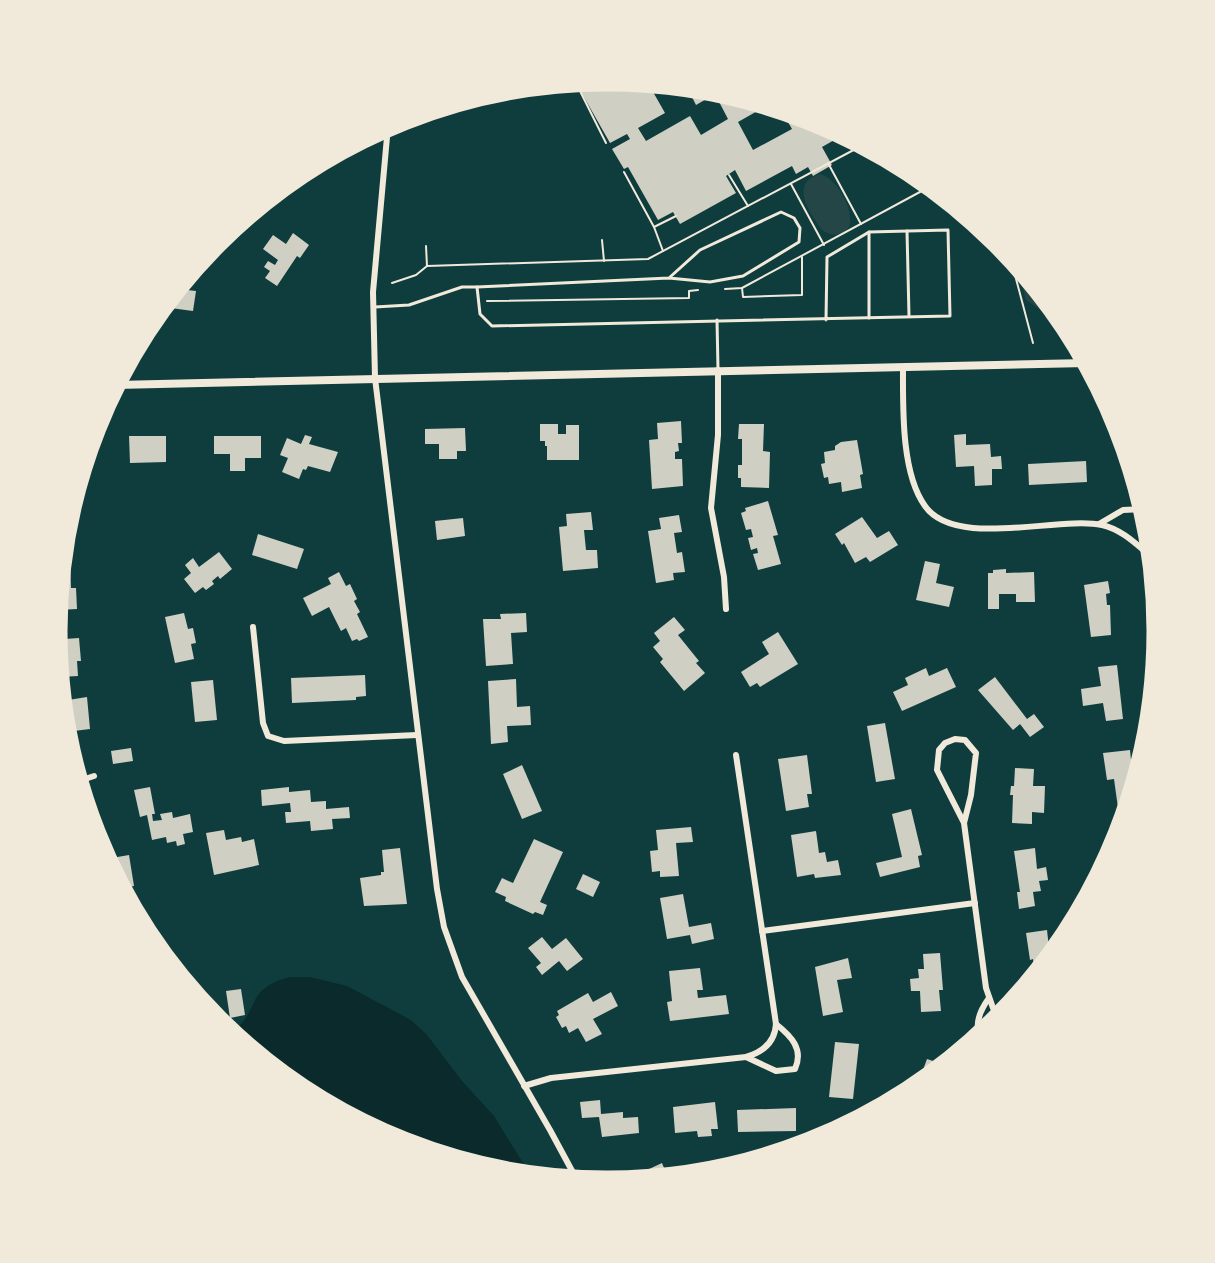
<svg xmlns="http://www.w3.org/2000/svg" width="1215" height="1263" viewBox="0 0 1215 1263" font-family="Literata,serif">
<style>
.green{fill:#244646}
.water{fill:#0a2a2b}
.building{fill:#cfcfc3}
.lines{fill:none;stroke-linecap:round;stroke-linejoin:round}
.path{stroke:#f1e9da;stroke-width:2}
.service{stroke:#f1e9da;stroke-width:3}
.minor{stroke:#f1e9da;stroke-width:6}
.tertiary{stroke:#f1e9da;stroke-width:8}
.rim{fill:none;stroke:#f1e9da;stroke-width:3}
</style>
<rect width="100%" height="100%" fill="#0f3d3e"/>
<g class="green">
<path d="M820,174C837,178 855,211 849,227C842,236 831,237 822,230C809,213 789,183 820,174Z"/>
<path d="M1018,266L1067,325L1068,328L1026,300Z"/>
</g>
<path class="water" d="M290,977H310L347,986L411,1020L427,1035L462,1081L494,1116L531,1176C450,1168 370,1134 302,1091C277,1075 254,1052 231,1033C262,1011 243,989 290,977Z"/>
<g class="building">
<path d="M608,80L648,83L665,113L638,128L646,141L690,116L701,135L728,119L715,94L696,105L687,87L716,90L766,106L738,122L753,150L792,129L781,110L819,122L843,135L822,147L832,165L813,176L808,167L796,174L792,166L746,191L735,170L726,176L736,193L680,224L673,212L658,220L628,167L624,169L612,149L630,139L627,134L610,143L576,83Z"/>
<path d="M293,233L309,245L300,258L297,256L277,286L265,278L270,271L264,267L268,261L275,265L278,260L263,249L273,235L286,244Z"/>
<path d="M178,289L196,291L193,311L163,307Z"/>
<path d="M681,421L682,443H678L679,451L675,452V459H682L683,486L652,489L649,440L658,439L657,423Z"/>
<path d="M540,424H558V434H566V425H579V460H547V446H545V441H540Z"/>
<path d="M739,424H764L763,451L770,452L769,488L741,487V478H738V465H742V439H738Z"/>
<path d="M465,428L466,451H457V459H439V444H425V429Z"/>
<path d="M966,434V445L990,444L991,457L1001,456L1002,469H992V485L975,486L974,466L956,467L954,435Z"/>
<path d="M305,435L312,437L309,444L338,452L330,472L308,466L306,470L303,469L299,479L282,472L288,458L280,455L287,438L301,444Z"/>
<path d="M129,436H166V462L130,463Z"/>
<path d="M214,436H261V458H245V471H230V454H214Z"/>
<path d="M857,440L863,474L860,475L862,488L842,492L841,482L829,484L828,477L824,478L821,464L825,463L824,452L835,450V446L841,442Z"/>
<path d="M1124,442L1128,454L1130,461L1123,460Z"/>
<path d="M1086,461L1087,482L1029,485L1028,464Z"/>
<path d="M768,501L778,535L773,536L781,564L758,570L753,554L758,553L757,548L751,550L748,538L753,537L751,529L746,530L741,513L746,511L745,508Z"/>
<path d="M591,512L593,530H584L586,550H597L598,568L563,571L559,527L567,526L566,514Z"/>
<path d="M679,515L682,532L674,533L677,553L682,552L685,572L673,573L674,580L656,583L648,531L661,529L659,518Z"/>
<path d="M862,517L877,538L889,531L898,545L870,562L866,557L855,563L844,543L842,545L835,534Z"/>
<path d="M463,518L465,536L437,540L435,521Z"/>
<path d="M258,534L304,549L297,569L252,555Z"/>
<path d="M219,552L232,569L220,579L218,576L212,581L214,584L206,590L203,587L195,593L184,579L191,573L185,565L193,558L199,567Z"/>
<path d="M63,558H70L71,588H76L77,609L58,610Z"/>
<path d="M925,561L940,564L936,583L954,587L949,607L916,600Z"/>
<path d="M1006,569V573L1034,572L1035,602H1016V594H999V609H988V573H993V570Z"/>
<path d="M339,572L346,586L350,584L357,599L354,601L360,612L357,614L368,637L359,641L357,639L352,641L346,628L341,631L329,607L312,616L303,598L331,584L328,578Z"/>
<path d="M1108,581L1110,593L1106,594L1107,605H1110L1111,635L1091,637L1084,585Z"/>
<path d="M184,613L188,629L193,628L196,643L191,644L194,659L175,663L165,617Z"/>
<path d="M526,613L527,632L511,633L513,664L486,666L483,619H501L500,614Z"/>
<path d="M674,617L685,630L678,635L699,661L696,663L705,673L684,691L660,662L663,659L653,647L660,641L654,633Z"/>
<path d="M64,627L65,639L79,638L81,661H77L78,676L60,677L56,631V628Z"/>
<path d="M778,632L798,664L760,687L757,683L750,687L741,672L769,654L762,642Z"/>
<path d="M1117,665L1123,719L1106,721L1103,703L1083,706L1081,689L1101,686L1098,667Z"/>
<path d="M926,668L929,676L947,668L956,687L902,711L893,692L908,685L905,678Z"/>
<path d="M365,675L366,696L356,697V700L292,703L291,678Z"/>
<path d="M995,677L1027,719L1034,714L1044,727L1030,737L1020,724L1013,730L978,690Z"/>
<path d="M516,679L517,707L530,706L531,725L507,726L508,742L491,744L488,681Z"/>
<path d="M213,680L217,720L195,722L191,682Z"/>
<path d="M87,697L90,729L74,731L77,748L69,749L62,701Z"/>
<path d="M885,723L895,779L876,782L867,726Z"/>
<path d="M131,748L133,761L113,764L111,751Z"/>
<path d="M1130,750L1134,789L1128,807L1118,808L1114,779L1107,780L1103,753Z"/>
<path d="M807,755L812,794H807L809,807L786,811L778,759Z"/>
<path d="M522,765L542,811L522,819L503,774Z"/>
<path d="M1015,768L1034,769L1033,786H1045L1044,813L1032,812V824L1012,823L1013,795H1010L1011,786H1014Z"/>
<path d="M150,787L155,814H152L153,821L162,820L160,814L172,812L173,818L190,814L193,832L183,834L185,844L177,846L176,841L167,843L166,837L152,840L147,815L140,817L134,790Z"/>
<path d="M289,787V792L310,790L311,802L326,801V809L349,807L350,818L332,819L333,829L311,831L310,821L286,823L285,812H291L290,803L262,806L261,790Z"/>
<path d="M911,809L922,855L918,856L920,867L880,877L876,863L902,857L892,814Z"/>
<path d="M95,817L99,841L97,842L90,818Z"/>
<path d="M691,827L693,842L676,843L679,876L660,877V871L652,872L650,851L658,850L656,830Z"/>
<path d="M224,830L226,840L241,837L242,842L254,839L259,865L214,875L206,833Z"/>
<path d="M816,831L819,853L825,852L827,862L838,860L841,875L815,878L814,874L797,877L791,835Z"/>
<path d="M534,839L563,852L540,902L547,905L543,915L535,912L533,914L505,901L506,897L495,892L502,878L513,883Z"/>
<path d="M400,848L407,904L364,906L360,878L381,875V872H384L382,850Z"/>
<path d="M1035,848L1037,869L1046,867L1048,880L1039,881L1041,891L1033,892L1035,906L1019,909L1017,892H1020L1014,851Z"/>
<path d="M129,855L134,886L122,888L106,859Z"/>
<path d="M583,874L600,882L593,897L576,889Z"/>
<path d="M683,894L689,927L711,923L714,939L692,944L690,935L667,939L660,898Z"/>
<path d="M1047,930L1049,948L1057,947L1058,949L1031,982L1030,974L1035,973L1033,959L1030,960L1026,933Z"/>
<path d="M542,937L552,949L566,938L583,959L567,971L559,961L542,975L536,967L541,963L528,948Z"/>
<path d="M940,953L943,990H939L941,1011L921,1012L920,991H911L910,979L919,978L918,969H924L923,954Z"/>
<path d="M848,958L852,978L837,980L843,1012L823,1016L815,967Z"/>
<path d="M700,968L703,990H697L698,998L726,995L729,1014L670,1021L667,1002L672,1001L669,971Z"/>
<path d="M241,989L245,1015L230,1018L226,991Z"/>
<path d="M611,992L618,1006L593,1019L602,1034L586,1042L578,1028L569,1033L566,1026L562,1028L556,1017L559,1015L557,1011L588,993L593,1002Z"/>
<path d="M217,1005L221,1025L209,1012L208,1006Z"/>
<path d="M835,1042L859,1044L853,1099L829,1097Z"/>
<path d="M927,1059L945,1065L916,1089Z"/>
<path d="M600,1100L601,1114L623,1112V1118L638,1117L639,1133L602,1137L599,1117L582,1118L580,1102Z"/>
<path d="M715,1102L718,1129H711L712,1136L698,1137L697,1131L675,1133L673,1107Z"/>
<path d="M796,1108V1131L738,1132L737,1110Z"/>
<path d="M662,1163L668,1178L633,1181L632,1177Z"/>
</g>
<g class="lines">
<g class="path">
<path d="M576,83L606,143"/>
<path d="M828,163L861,224"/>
<path d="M624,172L654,227L663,251"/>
<path d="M729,175L748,206"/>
<path d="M791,184L824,245"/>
<path d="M654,227L676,216"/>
<path d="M602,240L604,261"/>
<path d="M426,246L427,266"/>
<path d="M1010,256L1033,343"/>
<path d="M392,283L416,275L427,266L648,259L863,145"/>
<path d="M742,288L743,297L802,295V257"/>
<path d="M725,289L742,288L931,186"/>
<path d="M487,301L689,298V291L698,290"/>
</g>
<g class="service">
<path d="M907,231L909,316"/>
<path d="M477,287L669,278L710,282L743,276L799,242L800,228L794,218L781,212L700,250L669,278"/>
<path d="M375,307L409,305L462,287H477L480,314L492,326L950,316L948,230L869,232L827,257L826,320"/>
<path d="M869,318V232"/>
<path d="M717,320L718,369"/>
</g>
<g class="minor">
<path d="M388,126L373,292L375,378L437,889L444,927L462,977L550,1130L577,1180"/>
<path d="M903,367C903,407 901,473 925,506C955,549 1057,516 1102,525C1120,529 1134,542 1148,554L1159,639"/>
<path d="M718,370V435L711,508L724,577L726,609"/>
<path d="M1099,524L1123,510L1144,509"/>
<path d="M1148,554L1151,541"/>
<path d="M253,627L263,723L268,736L284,741L417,735"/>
<path d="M79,781L94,776"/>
<path d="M964,823L971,795L976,753L965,740L955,739L945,743L939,750L937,770L964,823L986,988L993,1008L1001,1018"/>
<path d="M762,931L975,903"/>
<path d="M980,1036C974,1023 981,1009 989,998"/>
<path d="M746,1057L776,1071L795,1069C804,1049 791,1036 776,1024"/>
<path d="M524,1086L551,1078L746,1057C763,1052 775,1042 776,1024L736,755"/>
</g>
<path class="tertiary" d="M116,385L1087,363"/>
</g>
<path d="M0 0H1215V1263H0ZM66 631a541 541 0 1 1 1082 0a541 541 0 1 1-1082 0Z" fill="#f1e9da" fill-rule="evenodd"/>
<path class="rim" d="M66 631a541 541 0 1 1 1082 0a541 541 0 1 1-1082 0Z"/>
</svg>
